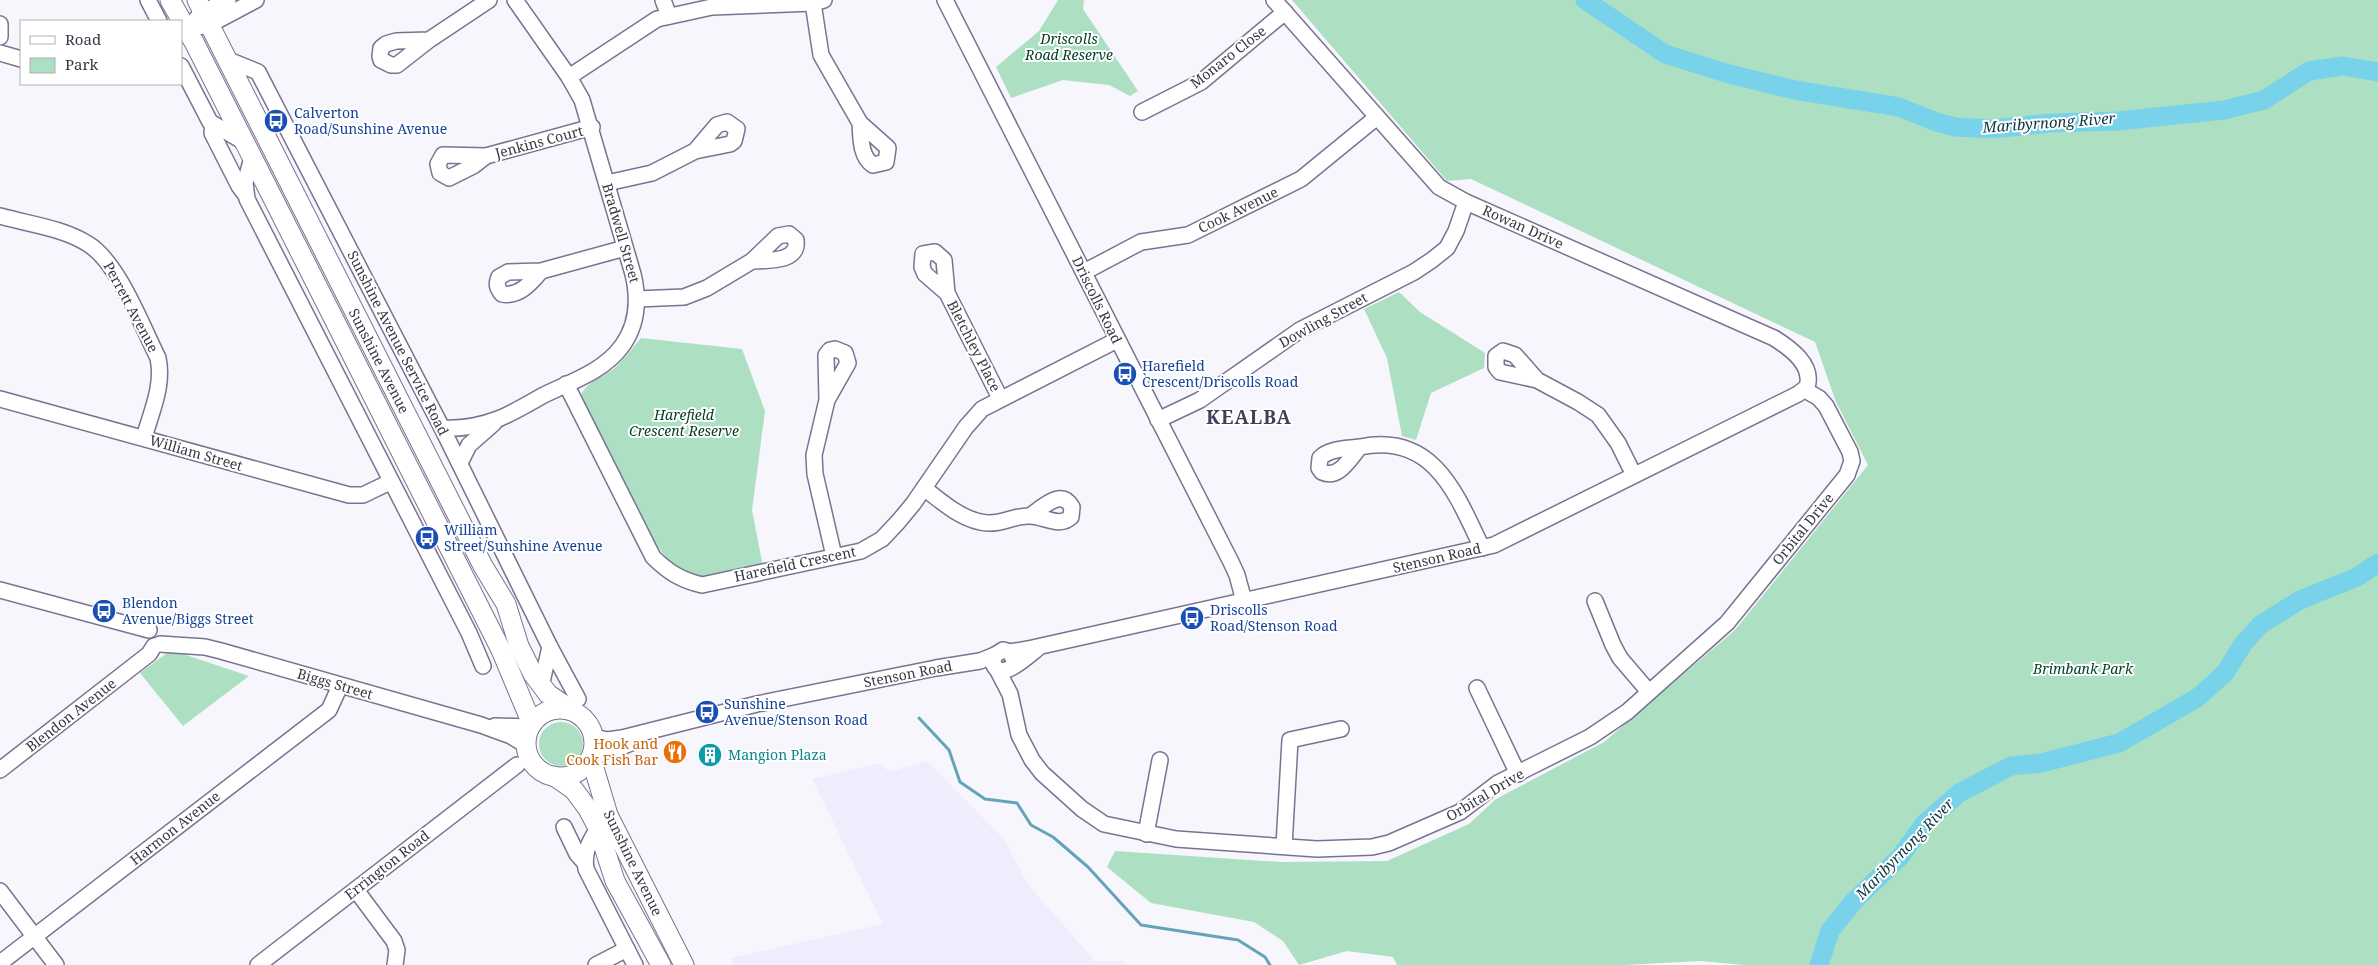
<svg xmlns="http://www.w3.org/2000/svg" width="2378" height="965" viewBox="0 0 2378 965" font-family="'Noto Serif',serif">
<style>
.built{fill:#f0ecfd}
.green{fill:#ade0c2}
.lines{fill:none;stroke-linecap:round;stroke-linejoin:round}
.stream{stroke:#65a4b8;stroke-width:3}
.river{stroke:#78d2e9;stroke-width:19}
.minor-casing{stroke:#7b7291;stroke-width:18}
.major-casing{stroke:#7b7291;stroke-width:21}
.minor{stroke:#fff;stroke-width:15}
.major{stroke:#fff;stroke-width:19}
.labels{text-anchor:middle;stroke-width:4;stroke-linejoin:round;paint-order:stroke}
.park-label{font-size:14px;font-style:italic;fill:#044026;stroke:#fff}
.street-label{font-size:14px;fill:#3a3744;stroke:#fff}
.transit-label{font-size:14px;fill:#164399;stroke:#fff;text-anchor:start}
.food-label{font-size:14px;fill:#c56008;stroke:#fff;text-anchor:end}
.culture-label{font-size:14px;fill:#0d838f;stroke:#fff;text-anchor:start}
.water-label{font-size:15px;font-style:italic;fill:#0c3741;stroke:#fff}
.district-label{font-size:19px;font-weight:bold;letter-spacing:1px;fill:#453d59;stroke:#fff}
</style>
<rect width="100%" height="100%" fill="#f7f6fd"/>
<path class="built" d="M927,761L1004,839L1029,886L1096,962L1121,961L1128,965H734L730,958L883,924L812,779L881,763L889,772Z"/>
<g class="green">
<path d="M1058,0H1084L1083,9L1138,91L1130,96L1109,85L1063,80L1011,98L996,67L1039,31Z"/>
<path d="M1292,0H2378V965H1744L1700,961L1625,965H1397L1393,957L1347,951L1299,965L1283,941L1254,922L1151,903L1107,867L1115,851L1281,862L1387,861L1469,824L1496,799L1604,742L1735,630L1868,465L1836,402L1815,342L1471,179L1447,181Z"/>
<path d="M1399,292L1420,312L1485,353L1484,368L1431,393L1416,440L1402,436L1387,358L1364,309Z"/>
<path d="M641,338L742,349L765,411L752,510L763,567C711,576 685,592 653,539L581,395C587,381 606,376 617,366C626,357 633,347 641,338Z"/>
<path d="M171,650L249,676L183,726L140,673Z"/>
<circle cx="561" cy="744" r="22"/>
</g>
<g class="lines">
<path class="stream" d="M919,718L949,750L960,782L985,799L1017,803L1031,825L1053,837L1088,867L1141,925L1238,940L1265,957L1270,965"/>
<g class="river">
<path d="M1585,0L1665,54L1729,74L1795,90L1899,107L1936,122L1956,127L1992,129L2051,123L2118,121L2224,110L2264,100L2309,71L2343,66L2378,72"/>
<path d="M1819,965L1830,931L1853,902L1900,857L1924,824L1959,793L2011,766L2041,763L2119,743L2197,698L2225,673L2243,644L2260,625L2300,600L2357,577L2378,563"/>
</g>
<g class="minor-casing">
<g id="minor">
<path d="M148,0L159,21"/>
<path d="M663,0L669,16"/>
<path d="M945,0L1231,562L1237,575L1244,601"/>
<path d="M813,3L821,55L860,123L888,148L886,162L873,165C860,157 861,137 860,123"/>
<path d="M196,19L203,12L228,0"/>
<path d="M0,24V37"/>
<path d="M185,29L209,25L256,0"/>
<path d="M429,40L396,41L386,44L381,48L380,56L381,60L391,65H397L429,40L489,0"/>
<path d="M0,53L21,59"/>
<path d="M226,59L258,72L442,428L550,647L578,699"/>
<path d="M181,66L210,122L244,142"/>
<path d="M569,77L657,19L712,7L813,3L824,0"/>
<path d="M1142,112L1201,82L1285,12"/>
<path d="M213,125L212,133L239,186L245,194"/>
<path d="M486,156L473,166L449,178L440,173L438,164L443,155L486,156L592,127"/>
<path d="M252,158L245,183L247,199L469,633L483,666"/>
<path d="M607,183L652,173L695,151L730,144L734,141L737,129L727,122L717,125L695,151"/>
<path d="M0,216C28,224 63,228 88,244C118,262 142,326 158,358C164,386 151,412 144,438"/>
<path d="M541,271C531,283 519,297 502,294C497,288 496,284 499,277L508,272L541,271L625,248"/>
<path d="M1084,272L1141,242L1188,235L1301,179L1377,117"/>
<path d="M947,293L944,260L935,252L923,254L922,267L925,274L947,293L1000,398"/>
<path d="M637,299L684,297L707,288L752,261L778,236L789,234L796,240C799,263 767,260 752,261"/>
<path d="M1537,380L1515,355L1503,351L1496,356V367L1500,372L1537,380L1578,402L1598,415L1618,443L1634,475"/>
<path d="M566,384L653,557C668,572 681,580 702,585L861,551L882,539L898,522L913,504L966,427L982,409L1117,340"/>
<path d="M0,399L349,495H363L390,482"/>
<path d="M827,400L848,363L845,353L835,349L830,350L826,355L827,400L814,455L815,474L834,556"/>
<path d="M1158,420L1200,400L1300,330L1414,272L1432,260L1447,248L1456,231L1466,202"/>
<path d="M442,428C462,429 480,426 498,419C513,413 528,404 542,396C570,382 603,372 622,346C638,324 639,299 633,274L582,100L569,77L515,0"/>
<path d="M1360,447C1350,458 1339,480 1322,472L1319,468L1320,458C1330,448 1347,449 1360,447C1433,432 1456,493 1482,548"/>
<path d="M460,463L469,445L494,423"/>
<path d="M924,488C942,502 964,522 988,523C1002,524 1016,515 1030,516C1043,516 1060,528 1071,517L1072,507C1061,488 1043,507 1030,516"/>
<path d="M0,590L149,630"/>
<path d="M1595,601L1613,645L1620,658L1649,692"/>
<path d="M160,644L205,647L221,651L481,725L511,736L526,745"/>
<path d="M1010,652L1028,649L1494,545L1798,394L1807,387C1814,365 1790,348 1774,338L1466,202L1439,187L1274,0"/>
<path d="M1013,666L1014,660L1010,652L1003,650L995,655C993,659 992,663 995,667C1004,679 1028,656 1037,649"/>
<path d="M997,669L1010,694L1019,735L1032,760L1042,773L1082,809L1104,824L1176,839L1317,849L1372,847L1389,843L1460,812L1498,783L1590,737L1627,712L1727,623L1847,475L1852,461L1850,452L1826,406L1819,398L1805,390"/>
<path d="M541,686L550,647"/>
<path d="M1477,688L1518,774"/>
<path d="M495,726L530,727"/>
<path d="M594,737L607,740L622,738L757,704L936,668L980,661L995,655"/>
<path d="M593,753L604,754L631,743"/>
<path d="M0,770L149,654L154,646"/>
<path d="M564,827L577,854L585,863"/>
<path d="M598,828C590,841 583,852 586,869L635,965"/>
<path d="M1146,834L1160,760"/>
<path d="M1284,846L1290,740L1341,729"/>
<path d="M356,890L394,941L397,950L395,965"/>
<path d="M0,891L56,965"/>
<path d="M0,963L329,710L340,686"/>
<path d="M258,965L517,765"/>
<path d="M596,965L627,949"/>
</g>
</g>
<g class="major-casing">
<g id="major">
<path d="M170,0L195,44L501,650L532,724"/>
<path d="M197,0L483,566L506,604L519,646L533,674L548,694L573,711"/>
<circle cx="560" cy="743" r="34"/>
<path d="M591,758L608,815L684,965"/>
<path d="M554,776L574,790L588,809L598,828L615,881L661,965"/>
</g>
</g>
<use href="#minor" class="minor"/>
<use href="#major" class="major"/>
</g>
<defs>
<g id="bus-disc" transform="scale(1.25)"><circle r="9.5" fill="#1a4fb4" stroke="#fff"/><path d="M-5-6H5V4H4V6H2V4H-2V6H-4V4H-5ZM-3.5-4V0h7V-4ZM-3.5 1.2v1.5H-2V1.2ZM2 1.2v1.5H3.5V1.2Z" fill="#fff"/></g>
<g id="restaurant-disc" transform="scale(1.25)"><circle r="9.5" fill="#e8710a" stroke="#fff"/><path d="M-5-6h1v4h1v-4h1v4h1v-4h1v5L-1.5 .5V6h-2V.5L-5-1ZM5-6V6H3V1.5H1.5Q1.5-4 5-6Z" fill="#fff"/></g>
<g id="building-disc" transform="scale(1.25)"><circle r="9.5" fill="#0f9aa8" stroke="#fff"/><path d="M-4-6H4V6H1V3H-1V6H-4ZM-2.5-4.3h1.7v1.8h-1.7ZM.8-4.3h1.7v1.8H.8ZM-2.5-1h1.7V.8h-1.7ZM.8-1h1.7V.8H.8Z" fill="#fff"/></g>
</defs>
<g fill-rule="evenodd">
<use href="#bus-disc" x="276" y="121"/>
<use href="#bus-disc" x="1125" y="374"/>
<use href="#bus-disc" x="427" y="538"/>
<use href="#bus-disc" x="104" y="611"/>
<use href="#bus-disc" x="1192" y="618"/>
<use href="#bus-disc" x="707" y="712"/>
<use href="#restaurant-disc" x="675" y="752"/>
<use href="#building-disc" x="710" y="755"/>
</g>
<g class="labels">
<g class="park-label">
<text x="1069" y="44">Driscolls<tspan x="1069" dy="16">Road Reserve</tspan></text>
<text x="684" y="420">Harefield<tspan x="684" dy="16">Crescent Reserve</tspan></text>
<text x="2083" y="674">Brimbank Park</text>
</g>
<g class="street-label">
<text transform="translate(1228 57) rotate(-38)" y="5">Monaro Close</text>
<text transform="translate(539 142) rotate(-15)" y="5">Jenkins Court</text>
<text transform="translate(1238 210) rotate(-26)" y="5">Cook Avenue</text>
<text transform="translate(1523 227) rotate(24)" y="5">Rowan Drive</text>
<text transform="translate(621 233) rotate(74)" y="5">Bradwell Street</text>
<text transform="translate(1097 300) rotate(64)" y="5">Driscolls Road</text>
<text transform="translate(131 307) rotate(62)" y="5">Perrett Avenue</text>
<text transform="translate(1323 320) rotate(-29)" y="5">Dowling Street</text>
<text transform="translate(398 343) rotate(63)" y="5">Sunshine Avenue Service Road</text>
<text transform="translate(974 346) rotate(63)" y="5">Bletchley Place</text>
<text transform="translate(379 361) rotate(63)" y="5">Sunshine Avenue</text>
<text transform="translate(196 453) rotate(16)" y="5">William Street</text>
<text transform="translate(1803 529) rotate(-51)" y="5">Orbital Drive</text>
<text transform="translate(1437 558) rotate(-13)" y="5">Stenson Road</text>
<text transform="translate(795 564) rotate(-12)" y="5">Harefield Crescent</text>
<text transform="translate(908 674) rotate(-11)" y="5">Stenson Road</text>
<text transform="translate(335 684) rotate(16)" y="5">Biggs Street</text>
<text transform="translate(71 715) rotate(-38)" y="5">Blendon Avenue</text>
<text transform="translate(1485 795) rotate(-31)" y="5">Orbital Drive</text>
<text transform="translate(175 828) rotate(-38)" y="5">Harmon Avenue</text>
<text transform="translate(633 863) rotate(64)" y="5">Sunshine Avenue</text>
<text transform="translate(387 865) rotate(-38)" y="5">Errington Road</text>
</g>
<g class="transit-label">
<text x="294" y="118">Calverton<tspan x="294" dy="16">Road/Sunshine Avenue</tspan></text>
<text x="1142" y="371">Harefield<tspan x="1142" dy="16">Crescent/Driscolls Road</tspan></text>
<text x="444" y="535">William<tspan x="444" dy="16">Street/Sunshine Avenue</tspan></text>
<text x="122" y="608">Blendon<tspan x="122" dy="16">Avenue/Biggs Street</tspan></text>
<text x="1210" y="615">Driscolls<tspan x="1210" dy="16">Road/Stenson Road</tspan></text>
<text x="724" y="709">Sunshine<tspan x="724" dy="16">Avenue/Stenson Road</tspan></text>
</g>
<g class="food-label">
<text x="658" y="749">Hook and<tspan x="658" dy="16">Cook Fish Bar</tspan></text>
</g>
<g class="culture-label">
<text x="728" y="760">Mangion Plaza</text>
</g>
<g class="water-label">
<text transform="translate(2049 123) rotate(-4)" y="5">Maribyrnong River</text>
<text transform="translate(1905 849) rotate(-46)" y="5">Maribyrnong River</text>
</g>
<g class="district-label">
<text x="1249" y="424">KEALBA</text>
</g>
</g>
<rect x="20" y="20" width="162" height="65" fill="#ffffff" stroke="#b0afb4"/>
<rect x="30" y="36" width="25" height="8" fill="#ffffff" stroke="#b0afb4"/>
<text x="65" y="45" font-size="15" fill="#3a3744">Road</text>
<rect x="30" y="58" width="25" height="15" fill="#ade0c2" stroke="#b0afb4"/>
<text x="65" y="70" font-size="15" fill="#3a3744">Park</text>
</svg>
